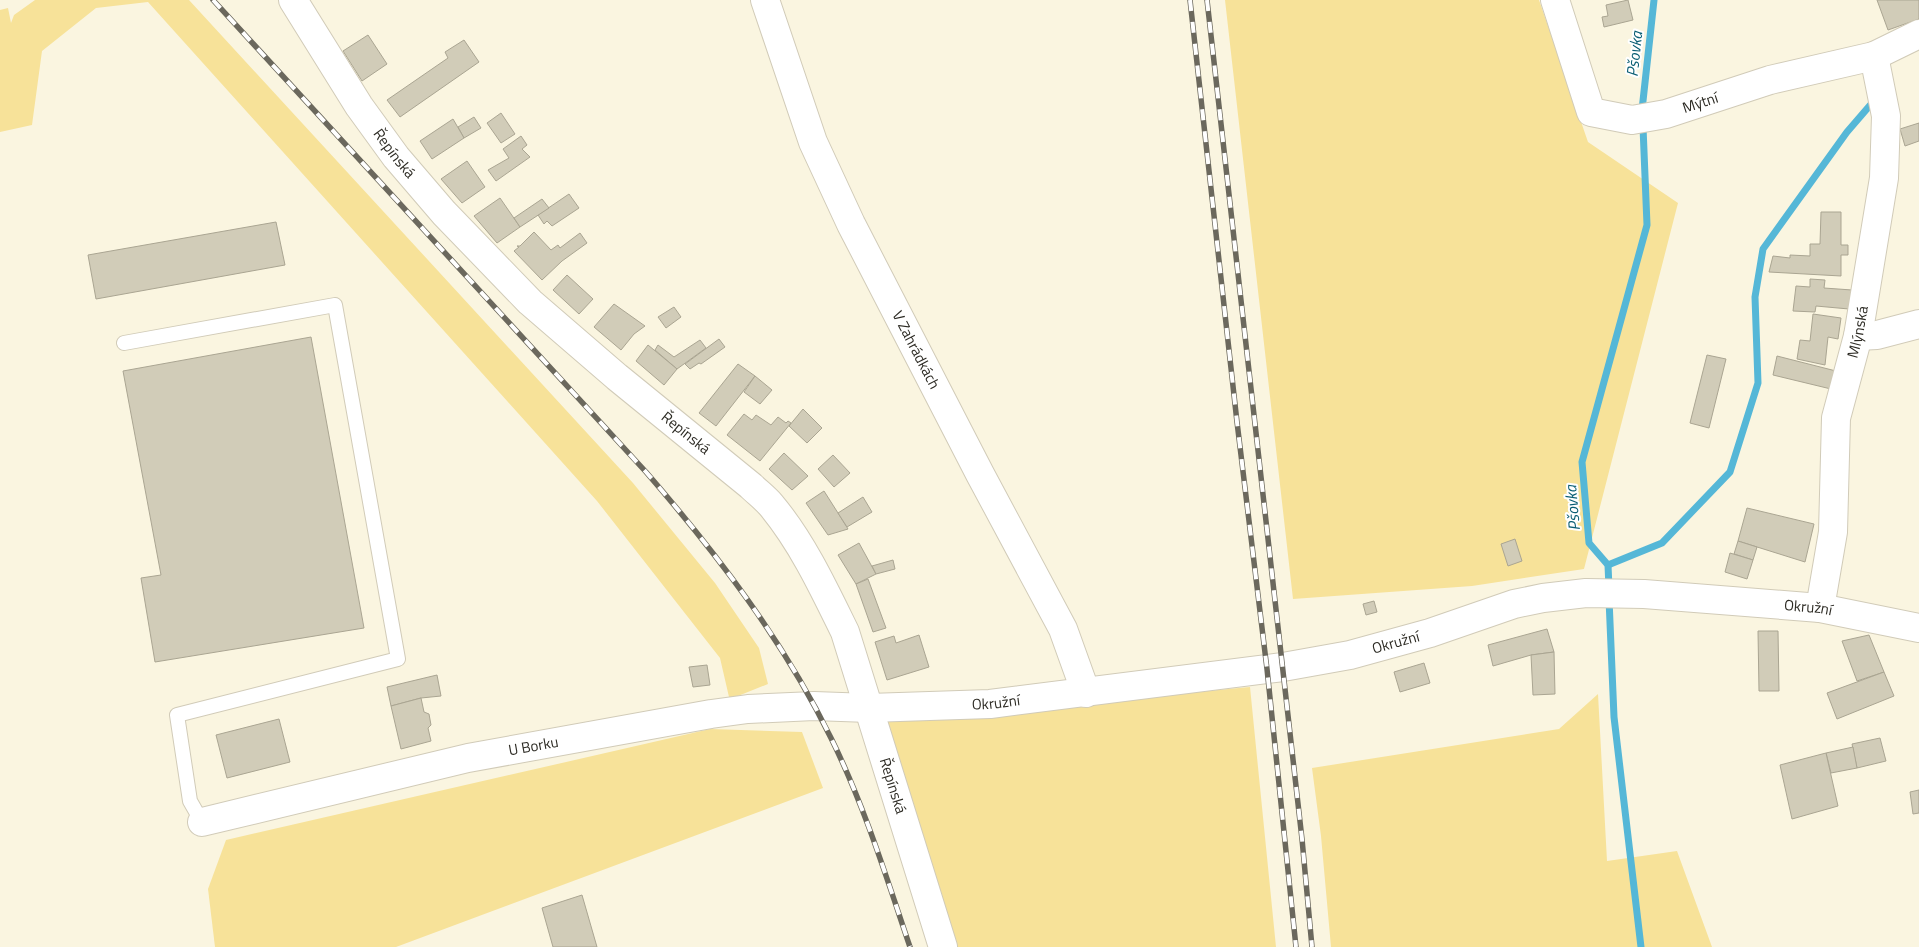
<svg xmlns="http://www.w3.org/2000/svg" width="1919" height="947" viewBox="0 0 1919 947" font-family="'Titillium Web',sans-serif">
<style>
.green{fill:#f7e299}
.lines{fill:none;stroke-linecap:round;stroke-linejoin:round}
.stream{stroke:#55b7d7;stroke-width:7}
.building{fill:#d1ccb8;stroke:#aaa592}
.lane-casing{stroke:#d1cbb8;stroke-width:16}
.street-casing{stroke:#d1cbb8;stroke-width:30}
.secondary-casing{stroke:#d1cbb8;stroke-width:30}
.lane{stroke:#fff;stroke-width:14}
.street{stroke:#fff;stroke-width:28}
.secondary{stroke:#fff;stroke-width:28}
.rail-casing{stroke:#6b685d;stroke-width:5.5}
.rail{stroke:#fff;stroke-width:4;stroke-dasharray:11;stroke-linecap:butt}
.labels{text-anchor:middle;stroke-width:4;stroke-linejoin:round;paint-order:stroke}
.street-label{font-size:15px;fill:#2d2b24;stroke:#fff}
.water-label{font-size:16px;font-style:italic;fill:#095d73;stroke:#fff}
</style>
<rect width="100%" height="100%" fill="#faf5e0"/>
<g class="green">
<path d="M35,0H189L633,483L715,583L759,648L768,684L733,698L729,697L720,658L597,501L148,2L96,8L42,51L32,125L0,132V10L8,8L11,23L14,15Z"/>
<path d="M1225,0H1539L1588,142L1678,203L1584,569L1472,586L1293,599Z"/>
<path d="M1250,687L1276,947H956L885,721Z"/>
<path d="M1598,694L1607,861L1677,851L1712,947H1331L1321,836L1312,768L1559,729Z"/>
<path d="M710,729L802,732L823,788L396,947H215L208,889L226,840Z"/>
</g>
<g class="lines">
<g class="stream">
<path d="M1642,110L1654,0"/>
<path d="M1608,565L1662,543L1730,472L1758,383L1755,297L1763,249L1847,132L1872,103"/>
<path d="M1609,588L1608,565L1589,543L1582,462L1647,225L1643,127"/>
<path d="M1609,599L1614,717L1641,947"/>
</g>
</g>
<g class="building">
<path d="M1628,0L1633,20L1604,27L1602,17L1608,16L1606,5Z"/>
<path d="M1877,0H1919V19L1888,30Z"/>
<path d="M368,35L387,64L362,81L343,51Z"/>
<path d="M464,40L479,62L400,117L387,100L448,58L445,52Z"/>
<path d="M501,113L515,134L501,143L487,123Z"/>
<path d="M474,117L481,128L464,138L458,127Z"/>
<path d="M453,119L464,138L432,159L420,141Z"/>
<path d="M1919,123V141L1905,146L1900,129Z"/>
<path d="M521,136L527,145L522,149L530,157L496,181L488,170L509,158L503,149Z"/>
<path d="M467,161L485,187L462,203L441,179Z"/>
<path d="M569,194L579,208L552,226L547,221L544,224L538,215Z"/>
<path d="M500,198L520,227L497,243L474,216Z"/>
<path d="M542,199L549,208L520,227L514,218Z"/>
<path d="M1821,212H1841V245H1848V255H1841V276L1769,272L1773,256L1790,258V255L1810,256V244H1820Z"/>
<path d="M276,222L285,265L96,299L88,255Z"/>
<path d="M534,232L551,250L558,245L560,248L580,233L587,243L562,261L542,280L514,251L519,247L517,246H520Z"/>
<path d="M567,275L593,299L579,314L553,290Z"/>
<path d="M1810,279L1825,280L1824,288L1852,290L1849,309L1816,306L1815,312L1793,311L1796,286L1810,287Z"/>
<path d="M614,304L645,326L634,334L621,350L594,327Z"/>
<path d="M674,307L681,317L666,328L658,317Z"/>
<path d="M1813,314L1841,318L1838,339L1828,337L1825,365L1797,359L1800,340L1810,341Z"/>
<path d="M311,337L364,628L155,662L141,578L161,575L123,371Z"/>
<path d="M719,339L725,347L701,364L699,363L690,369L685,364Z"/>
<path d="M700,340L706,348L677,369L655,350L658,345L674,357Z"/>
<path d="M648,345L677,369L664,385L636,361Z"/>
<path d="M1707,355L1726,359L1709,428L1690,423Z"/>
<path d="M1777,356L1836,371L1831,389L1773,375Z"/>
<path d="M738,364L755,376L716,426L699,413Z"/>
<path d="M755,376L772,390L760,404L744,392Z"/>
<path d="M803,409L822,428L807,443L789,426Z"/>
<path d="M744,414L752,420L756,415L771,425L778,417L786,423L788,421L791,423L760,461L727,435Z"/>
<path d="M784,453L808,476L792,490L769,469Z"/>
<path d="M833,455L850,473L834,487L818,469Z"/>
<path d="M824,491L838,513L848,529L828,535L806,503Z"/>
<path d="M863,497L872,512L847,527L838,513Z"/>
<path d="M1747,508L1814,524L1805,562L1738,541Z"/>
<path d="M1515,539L1522,561L1508,566L1501,544Z"/>
<path d="M1738,541L1757,547L1753,560L1734,554Z"/>
<path d="M859,543L876,574L856,584L838,555Z"/>
<path d="M1730,553L1753,560L1747,579L1725,572Z"/>
<path d="M893,560L895,569L876,574L872,566Z"/>
<path d="M868,579L886,628L873,632L856,584Z"/>
<path d="M1374,601L1377,612L1366,615L1363,604Z"/>
<path d="M1547,629L1554,652L1531,655L1493,666L1488,645Z"/>
<path d="M1758,631H1778L1779,691H1759Z"/>
<path d="M919,635L929,667L887,680L875,642L894,636L896,643Z"/>
<path d="M1869,635L1884,672L1857,681L1842,641Z"/>
<path d="M1554,652L1555,694L1533,695L1531,655Z"/>
<path d="M1424,663L1430,683L1400,692L1394,672Z"/>
<path d="M707,665L710,685L693,687L689,667Z"/>
<path d="M1884,672L1894,696L1837,719L1827,693Z"/>
<path d="M437,675L441,696L421,698L391,706L387,687Z"/>
<path d="M421,698L424,712L429,714L431,725L428,728L431,741L401,749L391,706Z"/>
<path d="M279,719L290,762L227,778L216,735Z"/>
<path d="M1880,738L1886,761L1857,768L1852,744Z"/>
<path d="M1853,747L1857,768L1831,773L1826,753Z"/>
<path d="M1826,753L1838,806L1792,819L1780,765Z"/>
<path d="M1919,790V813L1913,814L1910,792Z"/>
<path d="M582,895L597,947H553L542,908Z"/>
</g>
<g class="lines">
<g class="lane-casing">
<path id="lane" d="M124,343L335,305L398,659L177,715L190,801L202,822"/>
</g>
<g class="street-casing">
<g id="street">
<path id="s1" d="M765,0L813,142L851,224L980,474L1063,629L1086,693"/>
<path id="s2" d="M1555,0L1591,112L1632,120L1666,114L1770,80L1874,56L1919,34"/>
<path d="M1858,336L1877,335L1919,324"/>
<path id="s3" d="M1820,608L1833,532L1836,418L1858,336L1884,178L1886,116L1874,56"/>
<path id="s4" d="M202,822L468,758L711,714L748,709L814,706L869,708L990,704L1283,667L1350,655L1430,633L1514,604L1543,598L1586,593L1644,594L1820,608L1919,628"/>
</g>
</g>
<g class="secondary-casing">
<g id="secondary">
<path id="s5" d="M293,0L359,106L396,157L444,213L530,302L617,377L751,486C757,492 765,498 771,505C802,542 824,589 845,632L943,947"/>
</g>
</g>
<use href="#lane" class="lane"/>
<use href="#street" class="street"/>
<use href="#secondary" class="secondary"/>
<g class="rail-casing">
<g id="rail">
<path d="M213,0L646,472C717,554 783,640 831,738C864,805 886,876 910,947"/>
<path d="M1190,0L1237,422L1267,669L1296,947"/>
<path d="M1207,0L1302,839L1312,947"/>
</g>
</g>
<use href="#rail" class="rail"/>
</g>
<g class="labels">
<g class="street-label">
<text dy="5" stroke="none"><textPath href="#s2" startOffset="230">Mýtní</textPath></text>
<text dy="5" stroke="none"><textPath href="#s5" startOffset="184">Řepínská</textPath></text>
<text dy="5" stroke="none"><textPath href="#s3" startOffset="280">Mlýnská</textPath></text>
<text dy="5" stroke="none"><textPath href="#s1" startOffset="382">V Zahrádkách</textPath></text>
<text dy="5" stroke="none"><textPath href="#s5" startOffset="589">Řepínská</textPath></text>
<text dy="5" stroke="none"><textPath href="#s4" startOffset="1631">Okružní</textPath></text>
<text dy="5" stroke="none"><textPath href="#s4" startOffset="1211">Okružní</textPath></text>
<text dy="5" stroke="none"><textPath href="#s4" startOffset="806">Okružní</textPath></text>
<text dy="5" stroke="none"><textPath href="#s4" startOffset="340">U Borku</textPath></text>
<text dy="5" stroke="none"><textPath href="#s5" startOffset="1009">Řepínská</textPath></text>
</g>
<g class="water-label">
<text transform="translate(1634 54) rotate(-84)" y="6">Pšovka</text>
<text transform="translate(1572 508) rotate(-95)" y="6">Pšovka</text>
</g>
</g>
</svg>
